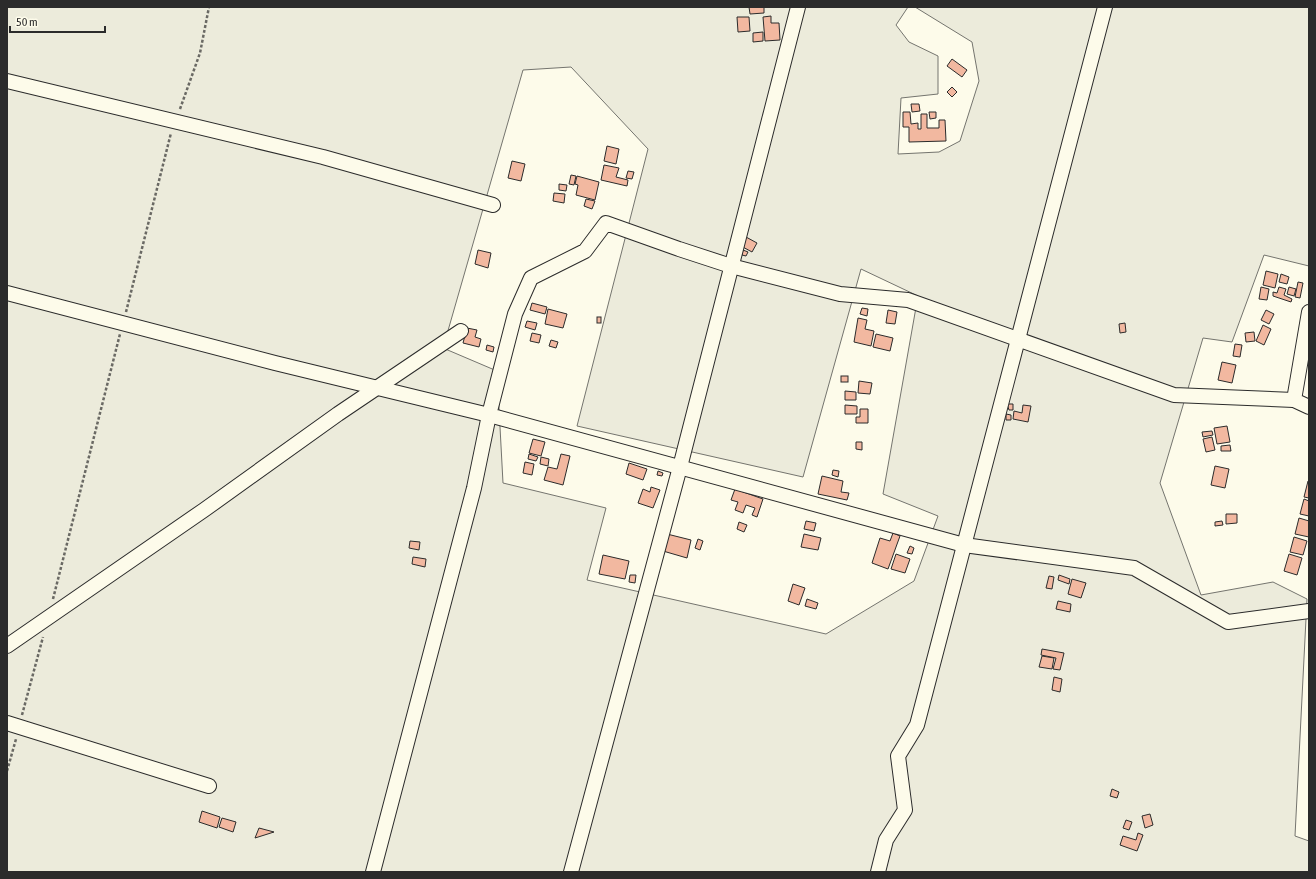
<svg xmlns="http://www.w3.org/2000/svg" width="1316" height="879" viewBox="0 0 1316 879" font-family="'Asap Condensed',sans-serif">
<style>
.green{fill:#ecebdb;stroke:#74746e;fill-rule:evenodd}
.building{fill:#f2b8a0;stroke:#2b2b2b}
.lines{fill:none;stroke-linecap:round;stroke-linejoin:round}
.minor-casing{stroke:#2b2b2b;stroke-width:16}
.path{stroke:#6a6964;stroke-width:2.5;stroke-dasharray:3 2;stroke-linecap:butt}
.minor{stroke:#fdfbea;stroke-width:14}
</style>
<rect width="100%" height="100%" fill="#fdfbea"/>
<path class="green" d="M7,7H908L896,25L909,42L938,56V94L901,98L898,154L939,152L960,141L979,81L972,42L915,7H1309V266L1264,255L1232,342L1203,338L1160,483L1201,595L1273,582L1307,599L1295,836L1309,841V872H7ZM571,67L648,149L577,426L803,477L861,269L918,296L883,494L938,516L914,581L826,634L587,580L606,508L503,483L497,371L443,348L523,70Z"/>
<g class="building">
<path d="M749,7H764V13L750,14Z"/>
<path d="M771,16V23H779L780,40L765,41L763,17Z"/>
<path d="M737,17H749L750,31L738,32Z"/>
<path d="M763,32V41L753,42V33Z"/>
<path d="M952,59L967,70L962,77L947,66Z"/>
<path d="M952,87L957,92L952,97L947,92Z"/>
<path d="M911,104H919L920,111L912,112Z"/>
<path d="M903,112H910L911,124L918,123V129H921V114H927V128H939V120H945L946,141L909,142V127H903Z"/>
<path d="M929,112H936V118L930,119Z"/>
<path d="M607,146L619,149L616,164L604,161Z"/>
<path d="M512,161L525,164L521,181L508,178Z"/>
<path d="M604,165L619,168L616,177L628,180L627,186L601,180Z"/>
<path d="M628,171L634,172L632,179L626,178Z"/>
<path d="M571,175L576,176L574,185L569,184Z"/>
<path d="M577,176L599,182L595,200L576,195L578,185L575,184Z"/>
<path d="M559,184L567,185L566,191L559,190Z"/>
<path d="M554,193L565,194L564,203L553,201Z"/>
<path d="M586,199L595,201L592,209L584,206Z"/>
<path d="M746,237L757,243L752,252L741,246Z"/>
<path d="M478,250L491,253L488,268L475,264Z"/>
<path d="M743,250L748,252L746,256L742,255Z"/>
<path d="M1266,271L1278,274L1275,288L1263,285Z"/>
<path d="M1281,274L1289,277L1287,284L1279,282Z"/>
<path d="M1298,282L1303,283L1300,298L1295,297Z"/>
<path d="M1261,287L1269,289L1267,300L1259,299Z"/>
<path d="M1279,287L1286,289L1284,295L1292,299L1291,302L1273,296V292L1277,293Z"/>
<path d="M1289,287L1296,289L1294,296L1287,294Z"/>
<path d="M532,303L547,307L545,314L530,310Z"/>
<path d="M862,308L868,309L867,316L860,314Z"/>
<path d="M548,309L567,314L563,328L545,324Z"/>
<path d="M888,310L897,312L895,324L886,323Z"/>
<path d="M1266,310L1274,314L1269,324L1261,320Z"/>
<rect x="597" y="317" width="4" height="6"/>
<path d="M858,318L867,320L865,329L874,331L871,346L854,342Z"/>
<path d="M527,321L537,323L535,330L525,327Z"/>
<path d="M1125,323L1126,332L1120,333L1119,324Z"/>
<path d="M1263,325L1271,329L1264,345L1256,341Z"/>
<path d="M467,328L477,330L475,337L481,339L479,347L463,343Z"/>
<path d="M1254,332L1255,341L1246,342L1245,333Z"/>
<path d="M532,333L541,335L539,343L530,341Z"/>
<path d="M876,334L893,338L890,351L873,347Z"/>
<path d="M551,340L558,342L556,348L549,346Z"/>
<path d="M1235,344L1242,345L1240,357L1233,356Z"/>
<path d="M487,345L494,347L493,352L486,350Z"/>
<path d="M1222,362L1236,365L1232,383L1218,380Z"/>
<rect x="841" y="376" width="7" height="6"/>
<path d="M859,381L872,383L870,394L858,393Z"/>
<path d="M845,391L856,392V400H845Z"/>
<path d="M1007,404H1013V410H1009Z"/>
<path d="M845,405L857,406V414H845Z"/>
<path d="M1023,405L1031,406L1028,422L1013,419L1014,411L1022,413Z"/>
<path d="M860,409H868V423H856V417H860Z"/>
<path d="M1006,414L1011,415V420H1006Z"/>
<path d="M1227,426L1230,442L1217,444L1214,428Z"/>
<path d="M1212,431L1213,435L1203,437L1202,432Z"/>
<path d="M1212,437L1215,450L1206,452L1203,439Z"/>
<path d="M533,439L545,442L541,456L529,453Z"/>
<path d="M856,442H862V450L856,449Z"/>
<path d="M1230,445L1231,451H1221V446Z"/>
<path d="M529,454L538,457L536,461L528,459Z"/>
<path d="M561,454L570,456L563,485L544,480L548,467L557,469Z"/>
<path d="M541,457L549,459L548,466L540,464Z"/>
<path d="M525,462L534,464L532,475L523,473Z"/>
<path d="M629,463L647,469L643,480L626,474Z"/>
<path d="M1215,466L1229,469L1225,488L1211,485Z"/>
<path d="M833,470L839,471L838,477L832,475Z"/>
<path d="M658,471L663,473L662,476L657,475Z"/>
<path d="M822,476L843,481L841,492L849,493L847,500L818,494Z"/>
<path d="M1308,481H1309V498L1304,497Z"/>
<path d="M651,487L660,490L653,508L638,503L643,489L650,492Z"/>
<path d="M735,489L763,499L757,517L752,515L755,508L746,505L743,513L735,510L738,502L731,500Z"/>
<path d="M1304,499L1309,501V516L1300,514Z"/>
<path d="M1226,514H1237V523L1226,524Z"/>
<path d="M1299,518L1309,521V537L1295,534Z"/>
<path d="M806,521L816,523L814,531L804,529Z"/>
<path d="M1222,521L1223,525L1215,526V522Z"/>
<path d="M739,522L747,525L744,532L737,529Z"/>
<path d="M893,533L900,536L888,569L872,563L880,538L890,541Z"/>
<path d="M667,534L691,540L687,558L663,551Z"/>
<path d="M804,534L821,538L818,550L801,547Z"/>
<path d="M1294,537L1307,541L1303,555L1290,552Z"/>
<path d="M698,539L703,541L700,550L695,548Z"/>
<path d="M410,541L420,542L419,550L409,548Z"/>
<path d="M910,546L914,548L912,554L907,553Z"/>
<path d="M896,554L910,559L905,573L891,569Z"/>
<path d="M1289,554L1302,558L1297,575L1284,571Z"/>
<path d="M603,555L629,561L625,579L599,574Z"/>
<path d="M413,557L426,559L425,567L412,564Z"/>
<path d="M630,575H636L635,583L629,582Z"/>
<path d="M1059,575L1070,579L1069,584L1058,580Z"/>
<path d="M1049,576L1054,577L1052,589L1046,588Z"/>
<path d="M1072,579L1086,583L1081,598L1068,594Z"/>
<path d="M793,584L805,588L799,605L788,601Z"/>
<path d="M807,599L818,603L816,609L805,606Z"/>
<path d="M1058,601L1071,604L1070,612L1056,609Z"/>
<path d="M1042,649L1064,653L1060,670L1053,669L1056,658L1041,655Z"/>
<path d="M1042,656L1054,658L1052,669L1039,667Z"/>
<path d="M1054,677L1062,679L1060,692L1052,690Z"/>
<path d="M1112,789L1119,792L1117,798L1110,796Z"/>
<path d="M202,811L220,817L217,828L199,822Z"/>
<path d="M1150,814L1153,825L1145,828L1142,816Z"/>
<path d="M222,818L236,822L233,832L219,827Z"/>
<path d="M1126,820L1132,822L1129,830L1123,828Z"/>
<path d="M259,828L274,832L255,838Z"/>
<path d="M1138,833L1143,835L1137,851L1120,845L1123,836L1136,840Z"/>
</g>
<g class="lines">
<g class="minor-casing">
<g id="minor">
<path d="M7,81L323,157L493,205"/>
<path d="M7,293L275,363L489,415L474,488L373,872"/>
<path d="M1309,312L1294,400L1309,407"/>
<path d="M1294,400L1174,395L908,300L840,294L731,266L679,249L606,223L585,251L531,278L515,314L489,415L964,545L1134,568L1228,622L1309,611"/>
<path d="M7,646L204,510L338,414L461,331"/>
<path d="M7,723L209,786"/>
<path d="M571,872L680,467L798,7"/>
<path d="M878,872L886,840L905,810L898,756L917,725L1105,7"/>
</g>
</g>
<g class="path">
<path d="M180,109L200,53L209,7"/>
<path d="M126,312L171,133"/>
<path d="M53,599L120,334"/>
<path d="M22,715L43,637"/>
<path d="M7,771L16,739"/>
</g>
<use href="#minor" class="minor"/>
</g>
<rect width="1316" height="879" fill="none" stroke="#2b2b2b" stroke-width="16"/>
<path d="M10 26v6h95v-6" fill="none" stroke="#2b2b2b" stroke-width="2"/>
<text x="16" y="26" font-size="12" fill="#2b2b2b" stroke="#fdfbea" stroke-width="3" paint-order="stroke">50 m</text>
</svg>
